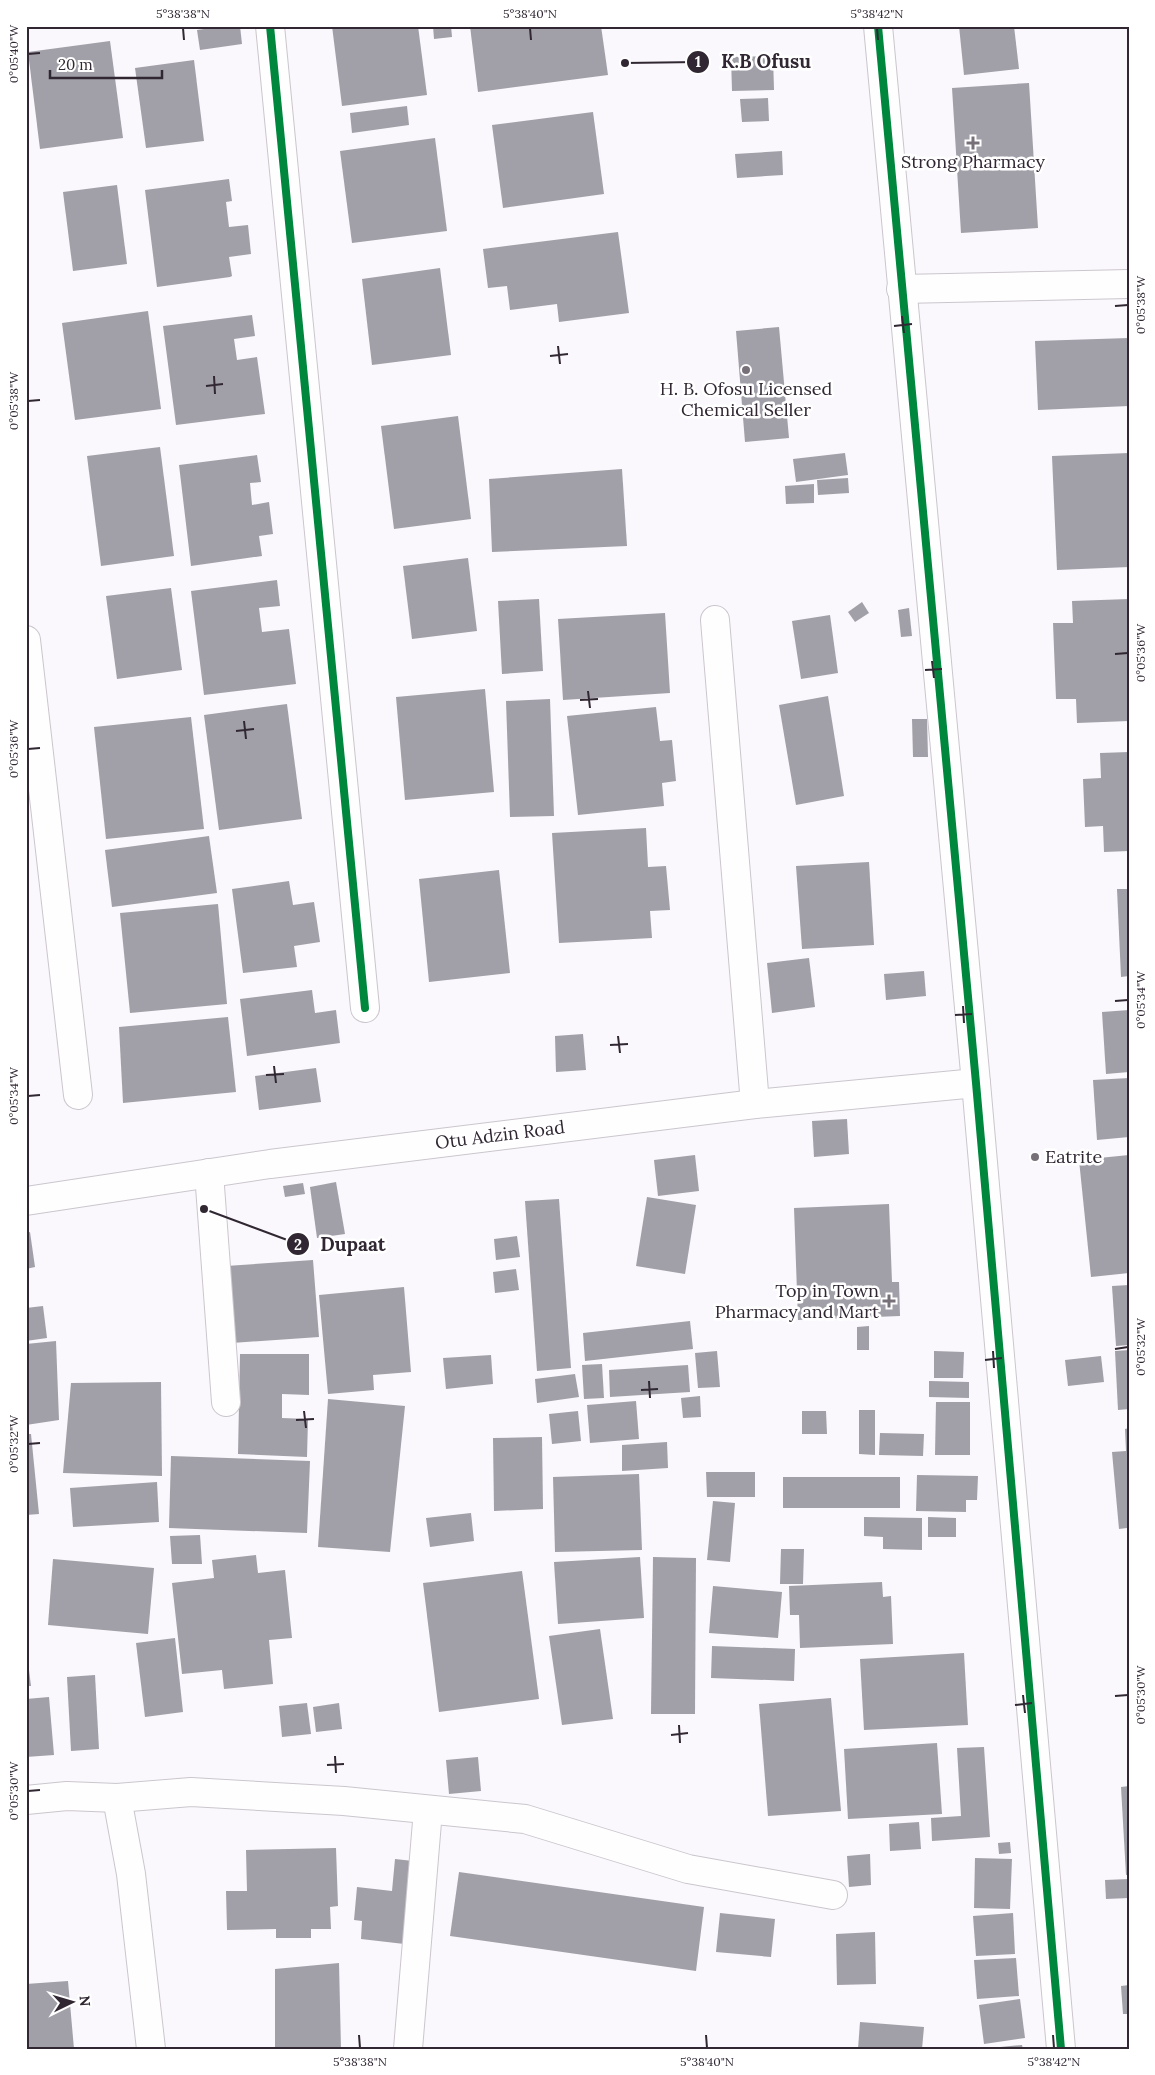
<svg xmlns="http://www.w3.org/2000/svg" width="1155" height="2075" viewBox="0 0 1155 2075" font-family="Lora,serif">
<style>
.building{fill:#a1a0a8}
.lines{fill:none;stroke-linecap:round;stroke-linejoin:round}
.minor-casing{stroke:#cbc6cd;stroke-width:30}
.minor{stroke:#fefeff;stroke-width:28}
.cycleway-casing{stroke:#fff;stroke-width:11}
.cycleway{stroke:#00873e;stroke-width:8}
.ticks{fill:none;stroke:#302733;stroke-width:2}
.poi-dot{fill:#777079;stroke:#fff;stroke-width:2}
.labels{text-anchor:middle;stroke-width:5;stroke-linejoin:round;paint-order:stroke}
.poi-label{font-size:18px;fill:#302733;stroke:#fff}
.street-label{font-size:18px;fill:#302733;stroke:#fff}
.leader{fill:none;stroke:#302733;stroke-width:2}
.callout-dot{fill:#302733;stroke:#fff;stroke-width:2}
.mark-label{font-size:15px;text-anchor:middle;font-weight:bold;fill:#fff}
.callout-label{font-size:19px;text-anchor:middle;font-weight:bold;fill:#302733;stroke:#fff;stroke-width:5;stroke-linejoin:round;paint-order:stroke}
.neatline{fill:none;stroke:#302733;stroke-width:2}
.ticks-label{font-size:12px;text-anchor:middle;fill:#302733}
</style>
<rect width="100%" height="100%" fill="#faf8fc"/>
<g class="building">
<path d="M225,26H240L242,44L200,50L197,30Z"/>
<path d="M332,26H418L427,95L342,106Z"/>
<path d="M433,26H451L452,37L434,39Z"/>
<path d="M470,26H601L608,75L478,92Z"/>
<path d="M959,26H1014L1019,69L964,75Z"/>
<path d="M110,41L123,138L40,149L28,52Z"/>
<path d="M773,56L774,90L732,91L731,57Z"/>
<path d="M194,60L204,141L146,148L135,68Z"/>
<path d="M1029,83L1038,228L961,233L952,88Z"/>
<path d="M768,98L769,121L742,122L740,99Z"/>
<path d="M407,106L409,125L352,133L350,113Z"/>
<path d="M593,112L604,194L503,208L492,125Z"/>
<path d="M435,138L447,231L352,243L340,151Z"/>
<path d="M782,151L783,175L737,178L735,154Z"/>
<path d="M229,179L232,201L226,202L229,227L248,225L251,254L229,257L232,276L230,277L157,287L145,190Z"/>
<path d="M117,185L127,264L73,271L63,192Z"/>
<path d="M618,232L629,313L559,322L557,304L510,310L507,286L488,288L483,249Z"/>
<path d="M440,268L451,355L372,365L362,279Z"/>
<path d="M148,311L161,409L75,420L62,323Z"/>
<path d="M252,315L255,336L234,339L237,360L257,357L265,414L176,425L163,326Z"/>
<path d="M779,327L789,438L745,442L736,331Z"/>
<path d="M1129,338V406L1038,410L1035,341Z"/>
<path d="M458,416L471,519L394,529L381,426Z"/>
<path d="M160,447L174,556L101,566L87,456Z"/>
<path d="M845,453L848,475L796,482L793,459Z"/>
<path d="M1129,453V567L1057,570L1052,456Z"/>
<path d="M257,455L261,482L250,483L252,505L269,502L273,534L259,536L262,556L191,566L179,465Z"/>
<path d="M622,469L627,546L492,552L489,479Z"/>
<path d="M848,478L849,493L818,495L817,480Z"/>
<path d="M814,484V503L786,504L785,486Z"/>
<path d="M468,558L477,631L412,639L403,566Z"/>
<path d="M277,580L280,606L259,608L262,632L289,629L296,684L204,695L191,591Z"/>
<path d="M171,588L182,670L117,679L106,596Z"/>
<path d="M539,599L543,671L502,674L498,601Z"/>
<path d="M1129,599V721L1077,723L1076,699H1056L1053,623H1073L1072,601Z"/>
<path d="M862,602L869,613L855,622L848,612Z"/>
<path d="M909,608L912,636L901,637L898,610Z"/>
<path d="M665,613L670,693L563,700L558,619Z"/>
<path d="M830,615L838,673L801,679L792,621Z"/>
<path d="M485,689L494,792L405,800L396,697Z"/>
<path d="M828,696L844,796L796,805L779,705Z"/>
<path d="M550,699L554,816L510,817L506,701Z"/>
<path d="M287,704L302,819L219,830L204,715Z"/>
<path d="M656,707L660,741L672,740L676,781L662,783L664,806L578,815L567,716Z"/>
<path d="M191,717L204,829L106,839L94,727Z"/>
<path d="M912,719H927L928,757H913Z"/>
<path d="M1129,752V851L1104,852L1103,826L1085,827L1083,779L1101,778L1100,753Z"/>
<path d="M646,828L648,867L666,866L670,910L650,911L652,938L559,943L552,833Z"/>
<path d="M209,836L217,893L112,907L105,850Z"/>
<path d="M869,862L874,945L802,949L796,866Z"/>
<path d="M499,870L510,973L429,982L419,879Z"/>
<path d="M289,881L293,905L314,902L320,942L294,946L297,967L243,973L232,889Z"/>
<path d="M1117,889H1129V976L1121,977Z"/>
<path d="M218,904L227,1004L130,1013L120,913Z"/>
<path d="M809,958L815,1007L772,1013L767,963Z"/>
<path d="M924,971L926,996L886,1000L884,974Z"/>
<path d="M312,990L315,1013L336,1010L340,1043L247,1056L240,999Z"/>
<path d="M1129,1010V1072L1106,1074L1102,1012Z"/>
<path d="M228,1017L236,1092L123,1103L119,1027Z"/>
<path d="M583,1034L586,1070L556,1072L555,1036Z"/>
<path d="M316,1068L321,1102L259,1110L255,1076Z"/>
<path d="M1129,1078V1137L1097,1140L1093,1080Z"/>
<path d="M847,1119L849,1154L814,1157L812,1121Z"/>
<path d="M695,1155L699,1191L658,1196L654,1160Z"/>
<path d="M1129,1155V1273L1091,1277L1079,1160Z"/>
<path d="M336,1182L345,1234L317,1238L310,1187Z"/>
<path d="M303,1183L305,1194L285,1197L283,1186Z"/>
<path d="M647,1197L696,1205L685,1274L636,1266Z"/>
<path d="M559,1199L571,1368L537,1371L525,1201Z"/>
<path d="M889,1204L892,1282H899L900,1316L798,1320L794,1208Z"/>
<path d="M30,1232L35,1267L26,1269V1233Z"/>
<path d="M517,1236L520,1257L496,1260L494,1239Z"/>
<path d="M313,1260L319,1337L232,1343L226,1266Z"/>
<path d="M516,1269L519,1290L495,1293L493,1272Z"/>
<path d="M1129,1285V1345L1116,1346L1112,1286Z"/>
<path d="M404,1287L411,1372L373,1375L374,1390L328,1394L319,1295Z"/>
<path d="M43,1306L47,1338L26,1341V1308Z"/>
<path d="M690,1321L693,1349L585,1361L583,1333Z"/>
<path d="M869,1326V1350H857V1327Z"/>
<path d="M56,1341L59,1420L26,1425V1344Z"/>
<path d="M1129,1350V1409L1118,1410L1115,1351Z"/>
<path d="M717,1351L720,1387L698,1388L695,1353Z"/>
<path d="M934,1351L964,1352L963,1378H934Z"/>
<path d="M240,1354H309V1395L282,1394V1418L308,1419L307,1457L238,1454Z"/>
<path d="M491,1355L493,1384L446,1389L443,1358Z"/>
<path d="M1101,1356L1104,1382L1068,1386L1065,1360Z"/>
<path d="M602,1364L604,1398L584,1399L582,1365Z"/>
<path d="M688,1365L690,1392L610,1397L609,1370Z"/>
<path d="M575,1374L579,1397L537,1403L535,1379Z"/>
<path d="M929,1381L969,1382V1398L929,1397Z"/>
<path d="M161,1382L162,1476L63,1473L71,1383Z"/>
<path d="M700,1396L701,1417L683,1418L681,1398Z"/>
<path d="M328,1399L405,1406L390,1552L318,1547Z"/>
<path d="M636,1401L639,1439L590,1443L587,1405Z"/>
<path d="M936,1402H970V1455H935Z"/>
<path d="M859,1410H875V1455L859,1454Z"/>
<path d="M578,1411L581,1441L552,1444L549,1414Z"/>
<path d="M802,1411H826L827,1434H802Z"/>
<path d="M1129,1428V1533H1127V1528L1119,1529L1112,1452L1126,1451L1125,1429Z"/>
<path d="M880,1433L924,1434L923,1456L879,1455Z"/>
<path d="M26,1434H31L39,1514L26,1515Z"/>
<path d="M542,1437L543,1509L494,1511L493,1438Z"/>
<path d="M667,1442L668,1468L622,1471V1445Z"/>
<path d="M171,1456L310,1461L307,1533L169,1528Z"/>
<path d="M706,1472H755V1497H707Z"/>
<path d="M639,1474L642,1550L555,1552L553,1477Z"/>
<path d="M917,1475L978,1476L977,1500H966V1512L916,1511Z"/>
<rect x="783" y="1477" width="117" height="31"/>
<path d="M157,1482L159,1522L73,1527L70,1488Z"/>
<path d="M713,1501L735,1503L730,1562L707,1560Z"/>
<path d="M471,1513L474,1541L430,1547L426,1518Z"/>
<path d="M864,1517L922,1518V1550L883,1549V1537L864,1536Z"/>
<path d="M928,1517L956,1518V1537H928Z"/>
<path d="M200,1535L202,1564H172L170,1536Z"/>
<path d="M781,1549H804L803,1584H780Z"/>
<path d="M256,1555L258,1573L285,1570L292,1638L269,1640L273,1684L224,1689L222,1670L182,1674L172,1583L214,1578L212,1560Z"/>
<path d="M640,1557L644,1618L558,1624L554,1562Z"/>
<path d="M653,1557L696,1558L695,1714H651Z"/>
<path d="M53,1559L154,1568L148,1634L48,1625Z"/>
<path d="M522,1571L539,1699L439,1712L423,1583Z"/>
<path d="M882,1582L883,1597L891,1596L893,1644L800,1648L799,1615H790L789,1586Z"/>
<path d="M713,1586L782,1592L778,1638L709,1633Z"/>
<path d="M600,1629L613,1719L562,1725L549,1636Z"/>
<path d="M175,1638L183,1712L145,1717L136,1643Z"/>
<path d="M26,1646L31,1686H26Z"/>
<path d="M712,1646L795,1649L794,1681L711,1678Z"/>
<path d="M964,1653L968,1725L864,1730L860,1659Z"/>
<path d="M95,1675L99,1749L71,1751L67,1677Z"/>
<path d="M49,1697L54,1755L26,1757V1699Z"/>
<path d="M831,1698L841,1811L768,1816L759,1704Z"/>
<path d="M307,1703L311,1734L282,1737L279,1706Z"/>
<path d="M339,1703L342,1729L316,1732L313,1707Z"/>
<path d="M937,1743L942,1814L848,1819L844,1749Z"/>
<path d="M984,1747L990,1837L932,1841L931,1818L961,1816L957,1748Z"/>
<path d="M478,1757L481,1791L449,1794L446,1760Z"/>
<path d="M1129,1786V1875H1126L1121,1787Z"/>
<path d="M919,1822L921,1849L890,1851L889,1824Z"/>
<path d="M1010,1842L1011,1853L999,1854L998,1843Z"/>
<path d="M336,1848L338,1906L330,1907L331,1929H311V1938H276V1929L227,1930L226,1891H247L246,1850Z"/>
<path d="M870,1854L871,1885L849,1887L847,1856Z"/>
<path d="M975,1858L1012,1859L1010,1909L974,1908Z"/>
<path d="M395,1859L422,1862L413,1945L361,1939L362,1921L354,1920L357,1887L392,1891Z"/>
<path d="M459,1872L704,1907L696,1971L450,1936Z"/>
<path d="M1129,1879V1898L1106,1899L1105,1880Z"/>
<path d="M720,1913L775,1919L771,1957L716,1952Z"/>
<path d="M1013,1913L1015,1954L976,1956L973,1916Z"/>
<path d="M875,1932L876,1984L837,1985L836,1934Z"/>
<path d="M1016,1958L1019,1996L977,1999L974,1960Z"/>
<path d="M339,1963L341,2049H275V1969Z"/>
<path d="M68,1981L74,2049H26V1984Z"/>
<path d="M1129,1985V2014H1123L1121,1986Z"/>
<path d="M1020,1999L1025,2038L984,2044L979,2005Z"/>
<path d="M860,2022L924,2027L922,2049H858Z"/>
<path d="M1022,2045L1023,2049H1000V2047Z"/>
</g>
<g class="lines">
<g class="minor-casing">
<g id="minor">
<path d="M270,26L365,1008"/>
<path d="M878,26L976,1083L1061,2049"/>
<path d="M901,289L1129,284"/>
<path d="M715,620L755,1104"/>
<path d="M26,640L78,1095"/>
<path d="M209,1173L226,1402"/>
<path d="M26,1201L270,1164L755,1104L976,1083"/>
<path d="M117,1798L131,1874L151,2049"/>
<path d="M26,1800L67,1796L117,1798L191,1792L344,1801L525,1819L688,1869L833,1895"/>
<path d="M408,2049L428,1810"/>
</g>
</g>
<use href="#minor" class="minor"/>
<g class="cycleway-casing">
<g id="cycleway">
<path d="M270,26L365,1008"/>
<path d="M878,26L976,1083L1061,2049"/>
</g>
</g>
<use href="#cycleway" class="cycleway"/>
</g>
<path class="ticks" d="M183,28L184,40M530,28L531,40M877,28L878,40M28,54L40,53M1115,306L1128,305M902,316L904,333M894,326L912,324M558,346L560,364M550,356L568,354M214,376L215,394M206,386L223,384M28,401L40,400M1115,654L1128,653M932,661L934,678M925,670L942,669M588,691L590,708M580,700L598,699M244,721L246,739M236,731L254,729M28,749L40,748M1115,1001L1128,1000M963,1006L964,1023M955,1015L972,1014M618,1036L620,1053M610,1045L628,1044M274,1066L276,1083M266,1075L284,1074M28,1096L40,1095M1115,1349L1128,1347M993,1351L994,1368M985,1360L1002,1358M649,1381L650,1398M641,1390L658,1389M304,1411L306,1428M296,1420L314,1419M28,1444L40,1443M1023,1695L1025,1713M1115,1696L1128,1695M1015,1705L1032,1703M679,1725L680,1743M671,1735L688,1733M335,1756L336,1773M327,1765L344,1764M28,1791L40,1790M359,2035L360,2048M706,2035L707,2048M1053,2035L1054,2048"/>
<g class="poi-dot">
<path d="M970.5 135.5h5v5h5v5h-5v5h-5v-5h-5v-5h5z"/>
<circle cx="746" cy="370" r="5"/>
<circle cx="1035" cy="1157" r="5"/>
<path d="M886.5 1293.5h5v5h5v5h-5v5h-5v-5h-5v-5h5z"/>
</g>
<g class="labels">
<g class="poi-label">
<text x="973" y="168">Strong Pharmacy</text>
<text x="746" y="395">H. B. Ofosu Licensed<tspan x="746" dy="21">Chemical Seller</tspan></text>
<text x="1045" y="1163" text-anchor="start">Eatrite</text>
<text x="879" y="1297" text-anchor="end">Top in Town<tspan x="879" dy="21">Pharmacy and Mart</tspan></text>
</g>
<g class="street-label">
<text transform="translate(500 1135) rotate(-7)" y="6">Otu Adzin Road</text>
</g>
</g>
<path class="leader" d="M625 63L698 62M204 1209L298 1244"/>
<g class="callout-dot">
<circle cx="625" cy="63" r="5"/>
<circle cx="204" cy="1209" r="5"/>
<circle cx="698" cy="62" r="12"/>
<circle cx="298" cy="1244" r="12"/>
</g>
<g class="mark-label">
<text x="698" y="67">1</text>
<text x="298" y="1250">2</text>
</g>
<g class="callout-label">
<text x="766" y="68">K.B Ofusu</text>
<text x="353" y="1251">Dupaat</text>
</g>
<rect width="1155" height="2075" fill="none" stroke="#ffffff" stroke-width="55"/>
<g transform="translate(72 2002) rotate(85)" stroke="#ffffff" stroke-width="4" paint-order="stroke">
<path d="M0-4L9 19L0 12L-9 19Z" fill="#302733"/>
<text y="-8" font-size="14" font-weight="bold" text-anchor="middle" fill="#302733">N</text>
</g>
<path d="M50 70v8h112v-8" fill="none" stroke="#302733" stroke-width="2.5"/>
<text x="58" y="70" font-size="15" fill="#302733" stroke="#ffffff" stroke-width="4" paint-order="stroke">20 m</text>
<rect x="28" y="28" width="1100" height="2020" class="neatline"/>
<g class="ticks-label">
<text x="183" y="18">5°38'38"N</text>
<text x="530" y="18">5°38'40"N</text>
<text x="877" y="18">5°38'42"N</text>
<text transform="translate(14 54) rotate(-90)" y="4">0°05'40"W</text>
<text transform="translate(1141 305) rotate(-90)" y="4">0°05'38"W</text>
<text transform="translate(14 401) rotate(-90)" y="4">0°05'38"W</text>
<text transform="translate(1141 653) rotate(-90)" y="4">0°05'36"W</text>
<text transform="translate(14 749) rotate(-90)" y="4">0°05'36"W</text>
<text transform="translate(1141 1000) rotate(-90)" y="4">0°05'34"W</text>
<text transform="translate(14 1096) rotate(-90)" y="4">0°05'34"W</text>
<text transform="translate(1141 1347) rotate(-90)" y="4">0°05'32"W</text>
<text transform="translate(14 1444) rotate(-90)" y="4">0°05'32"W</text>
<text transform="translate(1141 1695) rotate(-90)" y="4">0°05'30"W</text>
<text transform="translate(14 1791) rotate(-90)" y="4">0°05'30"W</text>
<text x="360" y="2066">5°38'38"N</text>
<text x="707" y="2066">5°38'40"N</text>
<text x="1054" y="2066">5°38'42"N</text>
</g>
</svg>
